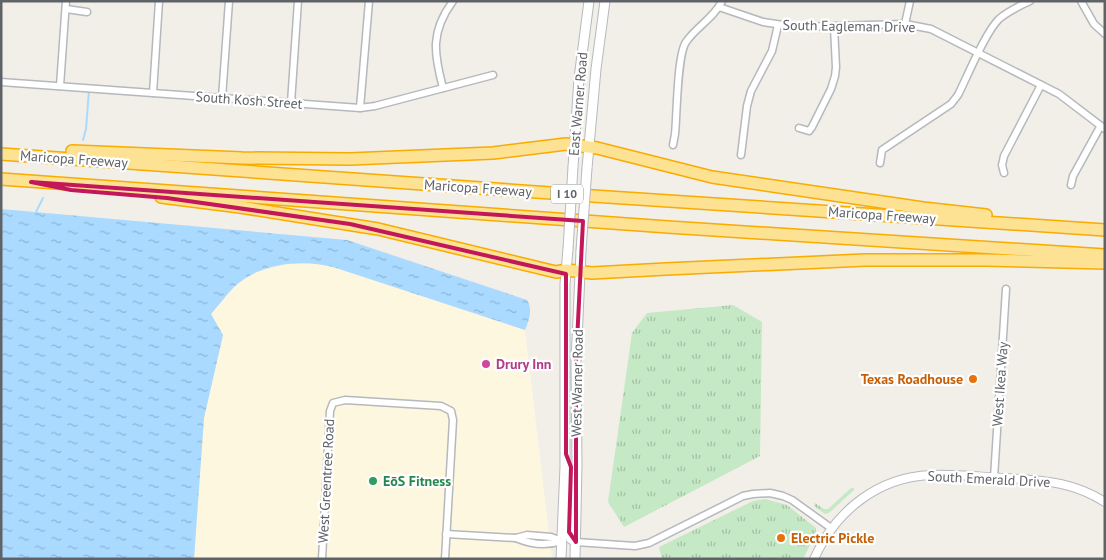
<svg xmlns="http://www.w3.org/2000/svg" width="1106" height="560" viewBox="0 0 1106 560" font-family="'PT Sans',sans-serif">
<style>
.commercial{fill:#fef7e0}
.grass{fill:url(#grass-tufts)}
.water{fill:url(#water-ripples)}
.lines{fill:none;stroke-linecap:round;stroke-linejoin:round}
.stream{stroke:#aadaff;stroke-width:2}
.minor-casing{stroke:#b5b8bc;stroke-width:9}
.tertiary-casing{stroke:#b5b8bc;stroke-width:10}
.secondary-casing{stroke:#b6babf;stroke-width:11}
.motorway-casing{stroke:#f9ab00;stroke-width:14}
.minor{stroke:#fff;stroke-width:6}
.tertiary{stroke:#fff;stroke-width:8}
.secondary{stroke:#fff;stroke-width:9}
.motorway{stroke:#fde293;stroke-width:11}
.secondary-bridge-casing{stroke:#b6babf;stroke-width:11;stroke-linecap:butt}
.secondary-bridge{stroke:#fff;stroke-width:9}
.marked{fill:none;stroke:#c2185b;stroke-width:4;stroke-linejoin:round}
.hotel-dot{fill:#d1479c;stroke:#fff;stroke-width:2}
.food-dot{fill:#e8710a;stroke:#fff;stroke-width:2}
.leisure-dot{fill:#2e9e5b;stroke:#fff;stroke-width:2}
.labels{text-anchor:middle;stroke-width:4.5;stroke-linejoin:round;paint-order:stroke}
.shield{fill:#fff;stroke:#8f9295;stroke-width:1}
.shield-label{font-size:12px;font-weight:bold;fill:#5f6368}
.street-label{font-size:14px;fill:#5f6368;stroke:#fff}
.hotel-label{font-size:14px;font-weight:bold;fill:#b23c85;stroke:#fff;text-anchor:start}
.food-label{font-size:14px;font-weight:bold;fill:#c56008;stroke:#fff;text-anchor:end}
.leisure-label{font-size:14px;font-weight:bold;fill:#27864d;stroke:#fff;text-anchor:start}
</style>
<defs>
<pattern id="grass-tufts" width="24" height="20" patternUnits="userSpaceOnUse" patternTransform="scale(1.25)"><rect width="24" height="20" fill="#c5e8c5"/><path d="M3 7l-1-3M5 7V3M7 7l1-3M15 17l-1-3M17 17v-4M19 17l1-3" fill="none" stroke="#a3c0a4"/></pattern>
<pattern id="water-ripples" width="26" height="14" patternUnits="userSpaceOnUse" patternTransform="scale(1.25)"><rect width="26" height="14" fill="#aadaff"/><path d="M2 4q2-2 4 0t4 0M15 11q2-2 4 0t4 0" fill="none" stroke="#8eb4d2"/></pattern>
</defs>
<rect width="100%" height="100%" fill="#f1efe8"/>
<path class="commercial" d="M316,263L333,267L525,330L552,559H194L204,418L223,335L211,314L235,286L256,272L288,264Z"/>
<g class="grass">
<path d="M733,305L762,322L760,456L624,527L608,502L632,333L647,313Z"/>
<path d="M851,488H854V490L829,513L825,514L814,506L815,503L824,509H828Z"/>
<path d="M765,499L787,505L816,528V533L803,559H662L659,547L753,501Z"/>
</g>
<path class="water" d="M1,209L347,240L527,300C533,310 529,320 525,330L333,267C301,259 259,263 234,287C226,295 219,305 211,314L223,335L204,418L194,559H1Z"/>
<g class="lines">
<g class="stream">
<path d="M83,140L86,129L89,90"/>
<path d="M36,212L43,198"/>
</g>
<g class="minor-casing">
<g id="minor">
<path d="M1081,1L1094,24L1105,34"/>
<path d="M719,7L763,22L796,27L905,24L931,29L1059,94L1105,129"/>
<path d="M66,9L87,12"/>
<path d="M905,24L910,1"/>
<path d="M1,82L360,108L375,106L493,75"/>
<path d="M60,86L66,1"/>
<path d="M443,88C434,54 430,32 453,1"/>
<path d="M153,93L159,1"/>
<path d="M222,98L229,1"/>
<path d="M291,103L298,1"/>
<path d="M360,108L369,1"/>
<path d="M799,128L809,131L812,127L831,89L835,76L836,67L834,27"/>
<path d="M673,145L675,134C677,115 677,55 686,42C696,27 714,18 722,1"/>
<path d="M741,155L747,106L751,91L772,51L778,25"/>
<path d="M880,163L882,150L951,104L958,95C968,75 985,33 999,19C1008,11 1019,6 1030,1"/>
<path d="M1004,173L1002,165L1004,156L1041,85"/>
<path d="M1071,185L1073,176L1100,127"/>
<path d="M994,478L1006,289"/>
<path d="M446,534L516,538L527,535L551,537L562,541"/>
<path d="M516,538C530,544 547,546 562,541"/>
<path d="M576,542L635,546L649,543L743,496L753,494L770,493L783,496L792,500L831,528"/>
<path d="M322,559L330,411L333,403L345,400L441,406L451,411L453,420L445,559"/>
</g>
</g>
<g class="tertiary-casing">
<path id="tertiary" d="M814,559C835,512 877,477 931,475C955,474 982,477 1006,478C1044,481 1071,481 1105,502"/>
</g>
<g class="secondary-casing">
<g id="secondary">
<path d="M573,167L579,78L589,1"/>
<path d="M587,168L596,69L605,1"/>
<path d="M571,470L569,532L571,539L576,542"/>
<path d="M561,559L565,467V284L568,249"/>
<path d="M575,559L577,464L576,362L581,251"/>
</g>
</g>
<g class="motorway-casing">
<g id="motorway">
<path d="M72,151L242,158L350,159L493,153L566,144L597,148L712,177L923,208L986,215"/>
<path d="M1,154L593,196L1105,230"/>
<path d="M1,179L668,227L1105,255"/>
<path d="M161,197L240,207L378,229L556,272L567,270L592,273L666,269L865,260H986L1105,263"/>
</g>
</g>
<use href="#minor" class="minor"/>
<use href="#tertiary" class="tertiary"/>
<use href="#secondary" class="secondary"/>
<use href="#motorway" class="motorway"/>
<g class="secondary-bridge-casing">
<g id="secondary-bridge">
<path d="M568,249L573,167"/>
<path d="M581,251L587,168"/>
</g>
</g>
<use href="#secondary-bridge" class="secondary-bridge"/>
</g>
<path class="marked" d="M31,182L583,221L576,362V542L569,532L571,467L566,454V274L350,224L167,198L71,190Z"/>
<circle class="hotel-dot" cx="486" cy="364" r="5"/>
<g class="food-dot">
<circle cx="973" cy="379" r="5"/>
<circle cx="781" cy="538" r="5"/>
</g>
<circle class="leisure-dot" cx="373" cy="481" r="5"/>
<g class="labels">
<rect class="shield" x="551" y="184.5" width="32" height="19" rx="4"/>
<g class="shield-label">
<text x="567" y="198">I 10</text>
</g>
<g class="street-label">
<text transform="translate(849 26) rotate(1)" y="5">South Eagleman Drive</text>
<text transform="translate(249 100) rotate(4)" y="5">South Kosh Street</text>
<text transform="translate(578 104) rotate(-85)" y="5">East Warner Road</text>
<text transform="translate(74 159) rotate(4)" y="5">Maricopa Freeway</text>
<text transform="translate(478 188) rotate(4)" y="5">Maricopa Freeway</text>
<text transform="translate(882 215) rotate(4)" y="5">Maricopa Freeway</text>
<text transform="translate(577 383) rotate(-89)" y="5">West Warner Road</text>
<text transform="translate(1000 384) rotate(-86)" y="5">West Ikea Way</text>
<text transform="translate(989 479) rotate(3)" y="5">South Emerald Drive</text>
<text transform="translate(326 481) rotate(-87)" y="5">West Greentree Road</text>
</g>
<g class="hotel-label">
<text x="496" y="369">Drury Inn</text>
</g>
<g class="food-label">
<text x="963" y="384">Texas Roadhouse</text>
<text x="791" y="543" text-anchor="start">Electric Pickle</text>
</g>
<g class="leisure-label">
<text x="383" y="486">EōS Fitness</text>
</g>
</g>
<rect width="1106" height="560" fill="none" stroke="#5f6368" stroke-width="5"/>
</svg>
